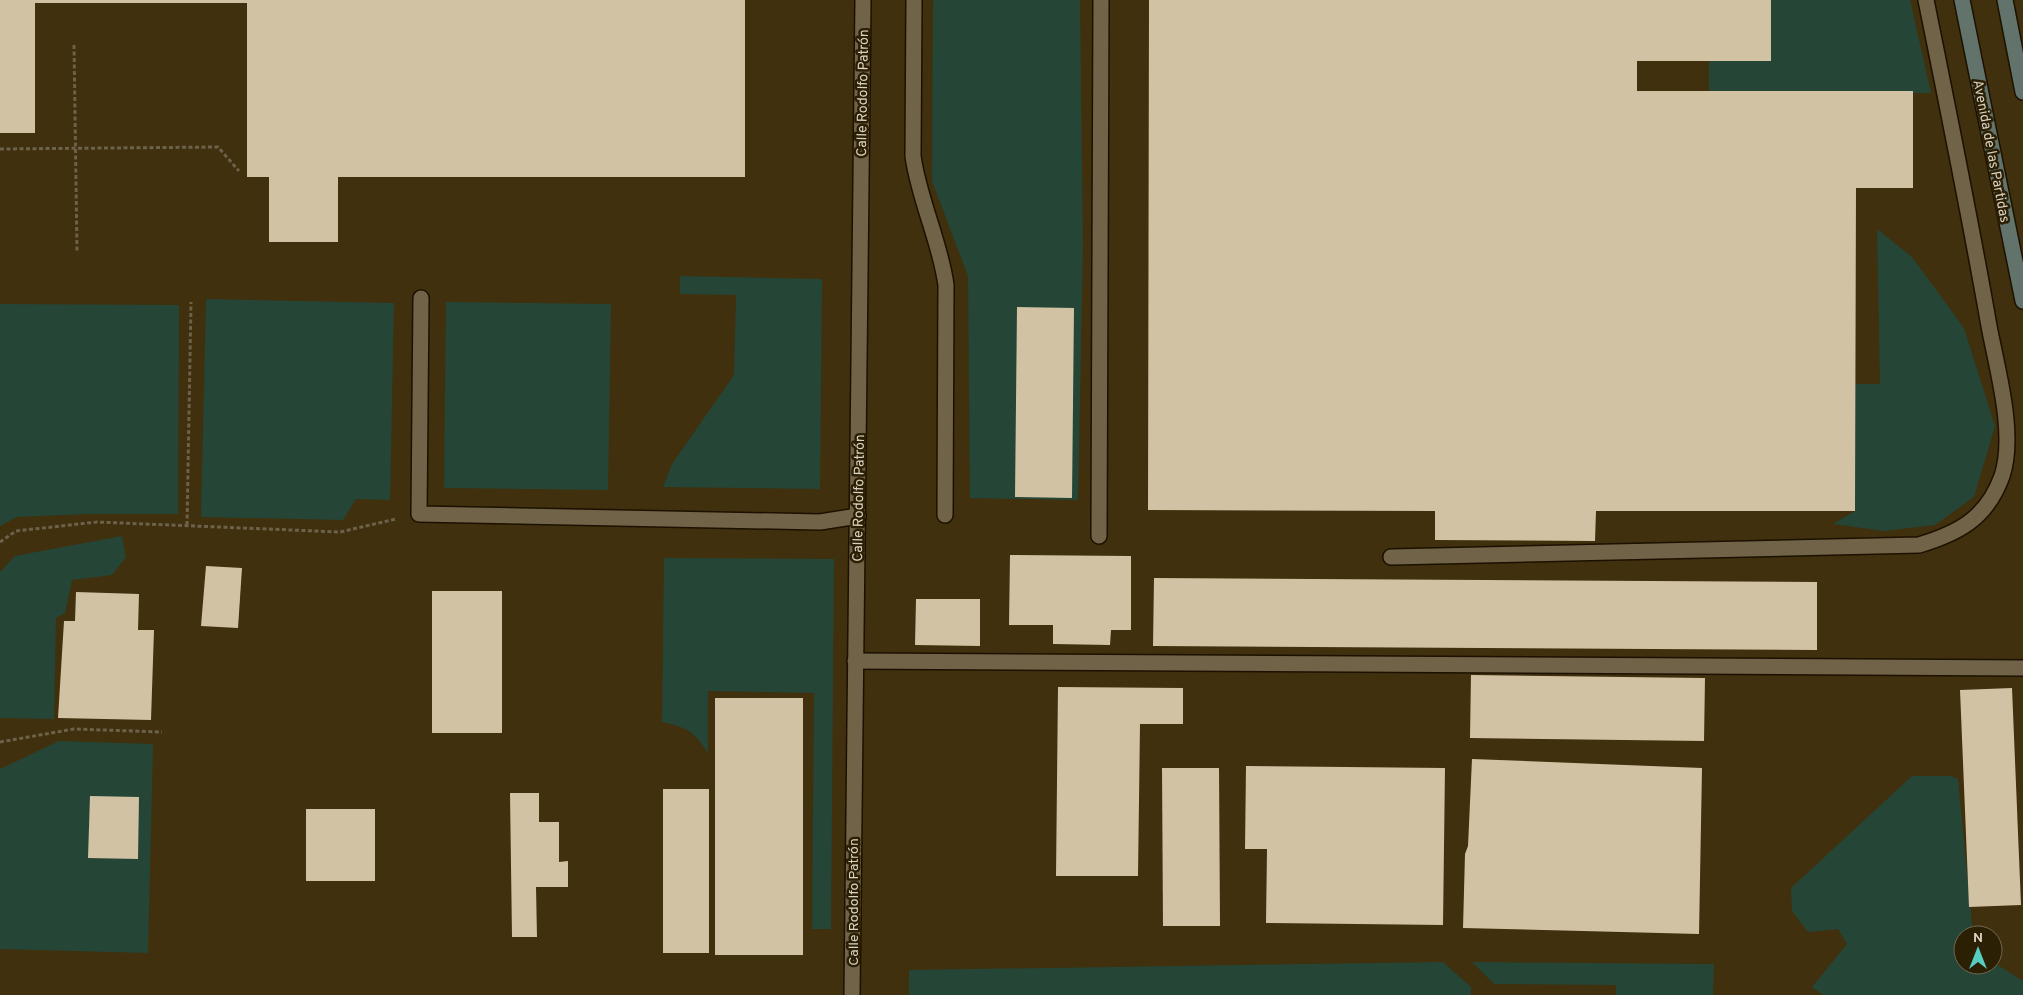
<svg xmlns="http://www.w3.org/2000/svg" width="2023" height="995" viewBox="0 0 2023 995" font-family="Overpass,sans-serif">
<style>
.built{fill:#40300d;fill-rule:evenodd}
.green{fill:#254537}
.building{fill:#d2c2a4}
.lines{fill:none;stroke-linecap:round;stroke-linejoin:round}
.lane-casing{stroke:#1c1100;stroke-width:18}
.street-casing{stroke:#1c1100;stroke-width:18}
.secondary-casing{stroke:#1c1100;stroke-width:18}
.path{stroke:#6c614a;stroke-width:3;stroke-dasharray:4 2.5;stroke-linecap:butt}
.lane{stroke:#716348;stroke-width:15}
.street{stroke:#716348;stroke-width:15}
.secondary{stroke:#61736b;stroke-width:15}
.labels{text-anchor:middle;stroke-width:5;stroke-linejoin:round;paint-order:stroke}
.street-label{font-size:14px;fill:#dad2c3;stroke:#2b1f04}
</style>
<rect width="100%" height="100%" fill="#35280e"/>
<path class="built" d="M0,0H2023V995H0ZM1963,935H1993V965H1963Z"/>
<g class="green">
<path d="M933,0H1080L1083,247L1078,500L970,498L968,276L932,181Z"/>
<path d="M1771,0H1910L1931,93L1709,92V60L1771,61Z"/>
<path d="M1877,229L1912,257L1964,328L1995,426L1974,497L1935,525L1884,531L1833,524L1855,511V384H1880Z"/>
<path d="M680,276L822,279L820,489L663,487L672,464L734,375L736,295L680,294Z"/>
<path d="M206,299L394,303L390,500L356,499L343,520L201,517Z"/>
<path d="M446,302L611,304L608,490L444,488Z"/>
<path d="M0,304L179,305L178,514H88L17,517L0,526Z"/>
<path d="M122,536L126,557L112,575L72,580L65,613L56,618L54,719L0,718V572L15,556Z"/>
<path d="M664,558L834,559L831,929H812L814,693L708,691V753C693,730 688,728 662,722Z"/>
<path d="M59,741L153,744L148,953L0,949V769Z"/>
<path d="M1912,776H1951L1958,779L1973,935H1963V965H1993V962L2023,981V995H1823L1812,987L1847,944L1838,929L1808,932L1792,911L1791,888Z"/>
<path d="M1443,962L1471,987V995H909V970Z"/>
<path d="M1472,962L1714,964L1713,995H1616V985L1494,984Z"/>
</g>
<g class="building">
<path d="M0,0H745V177H338V242H269V177H247V3H35V133H0Z"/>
<path d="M1149,0H1771V61H1637V91H1913V188H1856L1855,511H1596L1595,541L1435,540V511L1148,510Z"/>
<path d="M1017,307L1074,308L1072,498L1015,497Z"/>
<path d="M1010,555L1131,556V630H1111L1110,645L1053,644V625H1009Z"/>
<path d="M206,566L242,568L238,628L201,626Z"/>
<path d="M1154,578L1817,582V650L1153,646Z"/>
<rect x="432" y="591" width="70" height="142"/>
<path d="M76,592L139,594L138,630H154L151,720L58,718L64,621H75Z"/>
<path d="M916,599H980V646L915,645Z"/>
<path d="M1471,675L1705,678L1704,741L1470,738Z"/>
<path d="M1058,687L1183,688V724H1140L1138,876H1056Z"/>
<path d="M2012,688L2021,905L1969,907L1960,690Z"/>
<rect x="715" y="698" width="88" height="257"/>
<path d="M1472,759L1702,768L1699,934L1463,928L1465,854L1468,846Z"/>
<path d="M1246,766L1445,768L1443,925L1266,923L1267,849H1245Z"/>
<path d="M1162,768H1219L1220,926H1163Z"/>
<rect x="663" y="789" width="46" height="164"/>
<path d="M510,793H539V822H559V862L568,861V887H536L537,937H512Z"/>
<path d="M90,796L139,797L138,859L88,858Z"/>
<rect x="306" y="809" width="69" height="72"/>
</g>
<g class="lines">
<g class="lane-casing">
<g id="lane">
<path d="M914,0L913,156C919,200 940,241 946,285L945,515"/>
<path d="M421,298L419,514L820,522L858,516"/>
<path d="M1099,536L1101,0"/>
<path d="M1391,557L1919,545C1959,533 1987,518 2002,476C2016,434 1997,369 1989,326C1970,217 1948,109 1926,0"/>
<path d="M855,661L2023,668"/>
</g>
</g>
<g class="street-casing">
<path id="street" d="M852,995L863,0"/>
</g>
<g class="secondary-casing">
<g id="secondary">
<path d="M1962,0L2023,301"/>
<path d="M2005,0L2023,92"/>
</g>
</g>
<g class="path">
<path d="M74,45L77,251"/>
<path d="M0,149L218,147L239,171"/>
<path d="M187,525L191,302"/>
<path d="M0,542L16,531L97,522L340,532L396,519"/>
<path d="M0,742L74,729L162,732"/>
</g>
<use href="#lane" class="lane"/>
<use href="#street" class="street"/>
<use href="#secondary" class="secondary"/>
</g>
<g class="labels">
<g class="street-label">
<text transform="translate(862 93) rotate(-89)" y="5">Calle Rodolfo Patrón</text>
<text transform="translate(1992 151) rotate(79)" y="5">Avenida de las Partidas</text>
<text transform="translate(858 498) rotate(-89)" y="5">Calle Rodolfo Patrón</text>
<text transform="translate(853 902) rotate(-90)" y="5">Calle Rodolfo Patrón</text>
</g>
</g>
<g transform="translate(1978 950)"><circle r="24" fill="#2b1f04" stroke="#716750"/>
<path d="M0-4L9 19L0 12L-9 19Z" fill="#58cec0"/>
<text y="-8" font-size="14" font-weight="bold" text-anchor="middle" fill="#dad2c3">N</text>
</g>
</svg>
